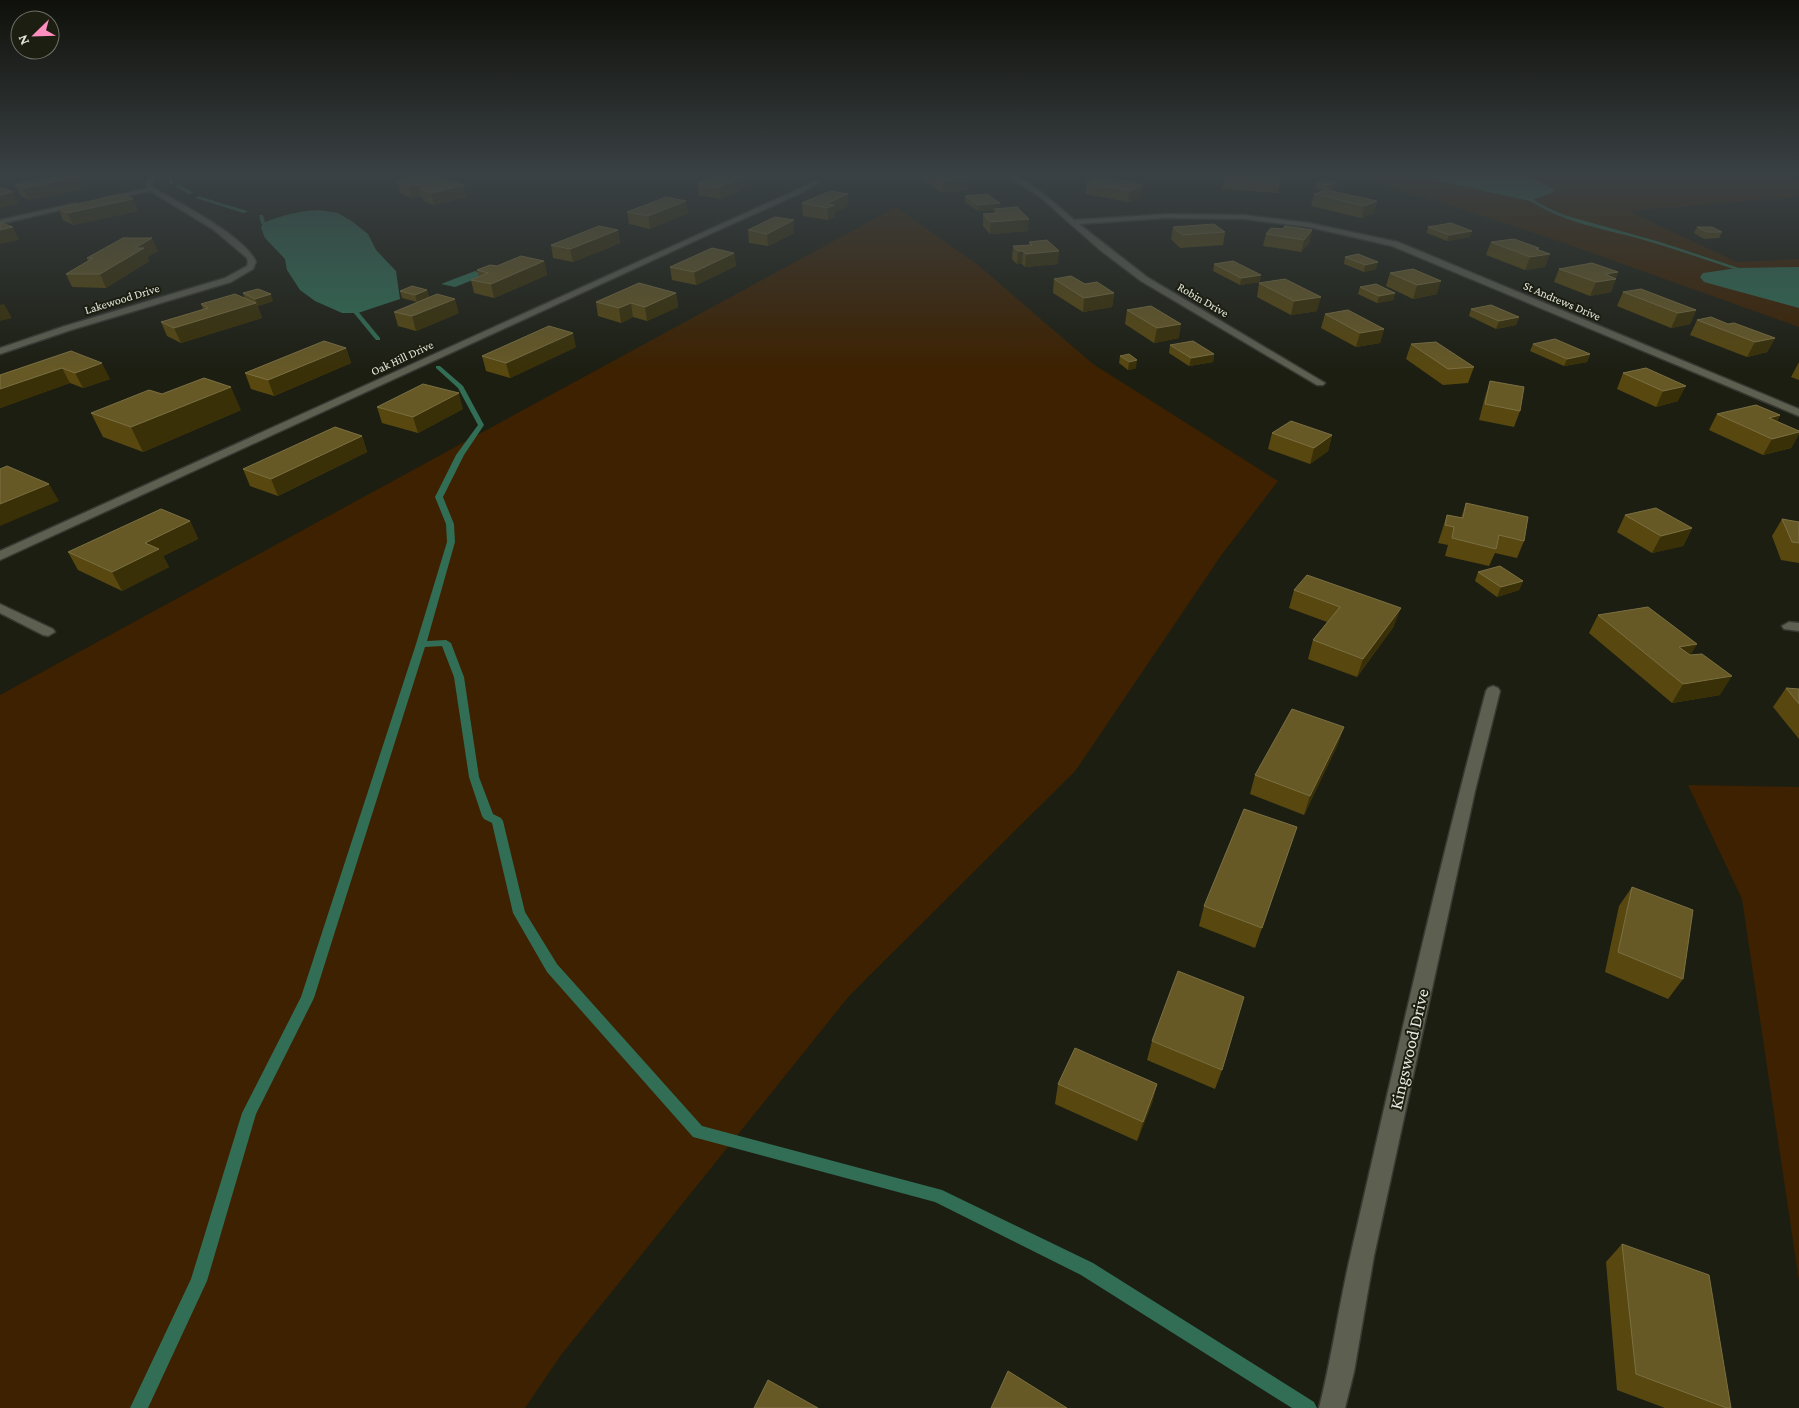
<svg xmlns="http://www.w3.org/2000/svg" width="1799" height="1408" viewBox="0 0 1799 1408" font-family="'Crimson Pro',serif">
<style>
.green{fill:#3d2100}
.water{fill:#316e55}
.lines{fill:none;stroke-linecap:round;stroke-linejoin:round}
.stream{fill:#316e55;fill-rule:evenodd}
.street-casing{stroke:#383932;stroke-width:3}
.street{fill:#5d5f51;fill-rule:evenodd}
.wall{fill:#584810}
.shaded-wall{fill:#393007}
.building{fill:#675926;stroke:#7b7043}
.labels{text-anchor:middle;stroke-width:4;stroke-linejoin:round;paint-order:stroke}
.far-street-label{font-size:12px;fill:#e6e8df;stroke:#1c1e12}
.near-street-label{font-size:18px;fill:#e6e8df;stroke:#1c1e12}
</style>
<rect width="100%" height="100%" fill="#1c1e12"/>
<g class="green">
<path d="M1345,175H1784L1799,180V197L1628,211L1737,262L1799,259V327L1556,240L1373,181Z"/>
<path d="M896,207L978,265L1093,364L1278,481L1220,557L1076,770L849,996L561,1355L525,1408H0V695Z"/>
<path d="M1688,785L1799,787V1281L1742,899Z"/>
</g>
<g class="water">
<path d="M1395,175H1526L1553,189L1554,192L1529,201L1427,178Z"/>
<path d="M319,210L338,213L353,222L368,234L376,250L396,271L400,299L358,313H342L315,301L300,290L287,270L285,259L265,238L261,228L263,223C282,215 299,211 319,210Z"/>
<path d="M1799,267V308L1704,282L1700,277L1703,273L1737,268Z"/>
<path d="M475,271L488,274L455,287L441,284Z"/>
</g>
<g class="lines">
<g class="stream">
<path d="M170,175H174L171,178L174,184H170L167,178Z"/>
<path d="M176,185H180L193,193L189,194L176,187Z"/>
<path d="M1519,191H1523L1534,200L1548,208L1564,215L1660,242L1751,272L1746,273C1712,262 1678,250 1644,240C1601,228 1555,222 1519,193Z"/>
<path d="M198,196L247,211V212L243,213L196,198Z"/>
<path d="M259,215H263L265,222L274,230V232H270L261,223Z"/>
<path d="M348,304H352L380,338V340H376L348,306Z"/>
<path d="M436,366H440L463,386L484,425L464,455L443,497L454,524L455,542L427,641L446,640L451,643L464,677L479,777L493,814L501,818L503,821L525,912L557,964L702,1126L942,1190L1093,1263L1314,1402L1317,1408H1292L1081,1275L935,1202L693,1137L547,972L513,913L492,823L484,819L482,816L469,777L454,677L442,646L425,647L314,998L256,1114L207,1281L148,1408H130L191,1279L242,1113L301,997L416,644L447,542L446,524L435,497L456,455L478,425L458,388L436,368Z"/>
</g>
<g class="street-casing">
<g id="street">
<path d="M150,175H156L152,185L154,188C178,202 246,237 256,262L253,269L231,282L71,330L0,354V348L65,326L225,278L247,266L248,262L247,258L214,230L150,191L104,201L101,199L147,188L146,185Z"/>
<path d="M1006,175C1022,173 1061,208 1074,220L1166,214L1244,215L1309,223L1398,242L1799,409V416L1392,246L1309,227L1244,219L1166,218L1079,224L1147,277L1325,383L1323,385H1317L1141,281L1100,250L1040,197Z"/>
<path d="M814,182L819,183L797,195L721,229L0,560V551Z"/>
<path d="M76,203L78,204V206L0,224V220Z"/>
<path d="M0,604L53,629L55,632L48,636L43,635L0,613Z"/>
<path d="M1789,622L1799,623V631L1784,629L1782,626Z"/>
<path d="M1493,686L1498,688L1500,691L1475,791L1374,1256L1354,1372L1345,1408H1319C1332,1357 1339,1304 1351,1253C1394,1065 1436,877 1486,691L1488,688Z"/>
</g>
</g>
<use href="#street" class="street"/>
</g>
<g class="wall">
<path d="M73,175L101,179L79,181L82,189L29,200L21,196L15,185Z"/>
<path d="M325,175H364L337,181Z"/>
<path d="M902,175H962L969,178L968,190L943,193L917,177L907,178Z"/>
<path d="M1225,175L1280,182L1278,193L1222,189Z"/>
<path d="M401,176L467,197L434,205L424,201L423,197L420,196L412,198L401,194L398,182L402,181Z"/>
<path d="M1087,182L1142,185L1140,197L1128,202L1085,194Z"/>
<path d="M698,183L750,186L721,199L699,195Z"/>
<path d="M1316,183H1336L1334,189L1330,190L1377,201L1374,213L1361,218L1311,206L1314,194L1324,190L1315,189Z"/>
<path d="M965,196L1000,209L1028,231L990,234L983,226V214L994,213V210L978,211L965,202Z"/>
<path d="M133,199L138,211L73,225L63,220L58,208Z"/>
<path d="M802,203L848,206L835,212V217L828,220L803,216Z"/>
<path d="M627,212L688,213L650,229L629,224Z"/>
<path d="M1173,227L1225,232L1223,245L1180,248L1171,239Z"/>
<path d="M1428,227L1470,237L1447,241L1427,233Z"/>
<path d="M1697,227L1722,232L1719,238L1704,239L1694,233Z"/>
<path d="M1282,229L1312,230L1309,243L1301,252L1263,246L1266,234Z"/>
<path d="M618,230L620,243L573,262L553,258L551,245Z"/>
<path d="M748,230L794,233L768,246L749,243Z"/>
<path d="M1029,242L1058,264L1025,267L1022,264H1017L1012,259L1013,246L1029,245Z"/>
<path d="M1491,242L1539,248L1538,249L1545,267L1525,270L1486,255Z"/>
<path d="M158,251L147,257L149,261L106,288L72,287L66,274L88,261L87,258Z"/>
<path d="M734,253L736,266L696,285L672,280L670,267Z"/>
<path d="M1345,257L1376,269L1364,272L1344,264Z"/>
<path d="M544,261L547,275L494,298L474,293L471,280L479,276L477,270L497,266Z"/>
<path d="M1214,264L1260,282L1240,285L1213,271Z"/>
<path d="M1413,269L1437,294L1413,299L1386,286L1390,273Z"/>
<path d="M1559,269L1618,272L1611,292L1590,296L1554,282Z"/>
<path d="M1054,279L1085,284L1114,293L1112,307L1083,312L1053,293Z"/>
<path d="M1259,283L1317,311L1291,315L1257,297Z"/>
<path d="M1360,287L1395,293L1393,300L1377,303L1358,294Z"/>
<path d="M427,290L429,297L417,302L402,298L400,291Z"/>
<path d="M1623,292L1696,310L1690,324L1671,328L1617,306Z"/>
<path d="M243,293L273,301L258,306L257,305L262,318L181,343L167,336L161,322L203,309L201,304L245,299Z"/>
<path d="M676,293L678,307L647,321L633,317L621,323L598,316L596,302Z"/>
<path d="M1471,309L1519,317L1516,325L1496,329L1469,316Z"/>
<path d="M1127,310L1179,338L1154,343L1125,324Z"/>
<path d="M394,312L459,313L416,331L398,326Z"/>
<path d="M1325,314L1384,329L1380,343L1356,347L1321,328Z"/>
<path d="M1697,320L1728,324L1775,338L1767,352L1747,357L1690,335Z"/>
<path d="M1411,344L1474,367L1468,383L1443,385L1406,359Z"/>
<path d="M1533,344L1590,354L1587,362L1564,366L1530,351Z"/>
<path d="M1170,345L1214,354L1213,362L1189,366L1169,353Z"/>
<path d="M576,347L510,378L486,371L482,356Z"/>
<path d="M346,348L351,363L274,396L251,389L245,373Z"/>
<path d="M71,351L110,379L83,388L70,383L0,408V375Z"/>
<path d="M1120,356L1136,368L1128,370L1119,363Z"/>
<path d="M1799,362V380L1791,377Z"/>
<path d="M1646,368L1678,401L1656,407L1617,389L1623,373Z"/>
<path d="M1490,381L1520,411L1514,427L1479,420L1485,397Z"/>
<path d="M162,394L241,410L143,452L103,437L91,413Z"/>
<path d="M377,407L463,409L418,433L382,423Z"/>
<path d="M1717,414L1780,415L1777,421L1799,431V434L1791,448L1763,455L1709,430Z"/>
<path d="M1272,433L1332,435L1328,451L1310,464L1268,449Z"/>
<path d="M362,436L367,452L278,496L250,486L243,469Z"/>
<path d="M1466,503L1524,541L1517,558L1495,553L1489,566L1445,556L1448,545L1438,543L1447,515L1461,518Z"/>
<path d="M1625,515L1692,528L1683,546L1652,553L1617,532Z"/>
<path d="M1782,519L1799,522V563L1781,560L1772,536Z"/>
<path d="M190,521L198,539L163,556L169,567L122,591L78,570L68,552Z"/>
<path d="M1478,572L1523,581L1519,590L1497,597L1475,581Z"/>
<path d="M1294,590L1394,626L1357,677L1308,659L1313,640L1327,622L1289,608Z"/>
<path d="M1598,615L1697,644L1690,655L1720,695L1672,703L1589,633Z"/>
<path d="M1786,688L1799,689V739L1773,707Z"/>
<path d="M1344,727L1337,746L1304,815L1250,794L1255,775Z"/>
<path d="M1297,827L1255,948L1199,926L1204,906Z"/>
<path d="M1632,887L1683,979L1668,999L1605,972L1619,906Z"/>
<path d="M1152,1041L1222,1070L1215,1089L1147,1060Z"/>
<path d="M1058,1084H1157L1152,1103L1137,1141L1055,1104Z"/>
<path d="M1622,1244L1731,1408H1665L1617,1390L1606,1262Z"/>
</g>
<g class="shaded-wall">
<path d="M73,175H103L101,179L79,181L82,189L29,200L23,188L74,178Z"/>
<path d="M335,175H364L337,181Z"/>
<path d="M749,175L750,186L721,199L719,187Z"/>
<path d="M907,175H917V177L907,178Z"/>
<path d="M969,178L968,190L943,193L944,181Z"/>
<path d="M1336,183L1334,189L1328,191L1330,185Z"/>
<path d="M417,184L420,196L412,198L409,186Z"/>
<path d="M464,185L467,197L434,205L431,193Z"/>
<path d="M1142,185L1140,197L1128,202L1130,191Z"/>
<path d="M13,192L19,204L0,208V195Z"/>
<path d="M848,194V206L835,212V217L828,220V208L826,204Z"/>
<path d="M133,199L138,211L73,225L67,213Z"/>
<path d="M686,201L688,213L650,229L648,216Z"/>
<path d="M1377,201L1374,213L1361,218L1364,206Z"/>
<path d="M1000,203V209L978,211V205Z"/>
<path d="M1029,219L1028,231L990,234L991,222Z"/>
<path d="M794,220V233L768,246L767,234Z"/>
<path d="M13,227L19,240L0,244V230Z"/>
<path d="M618,230L620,243L573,262L570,249Z"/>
<path d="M1312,230L1309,243L1301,252L1304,240Z"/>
<path d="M1472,231L1470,237L1447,241L1449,235Z"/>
<path d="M152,238L158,251L147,257L149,261L106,288L100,274L135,248Z"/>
<path d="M1539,248L1536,256L1550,254L1545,267L1525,270L1530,257L1536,249Z"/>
<path d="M1018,251H1023L1022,264H1017Z"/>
<path d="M1059,251L1058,264L1025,267L1026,254Z"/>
<path d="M734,253L736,266L696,285L694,272Z"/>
<path d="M544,261L547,275L494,298L491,284Z"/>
<path d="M1378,262L1376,269L1364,272L1365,265Z"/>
<path d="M1618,272L1615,279H1616L1611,292L1590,296L1596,282L1605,274Z"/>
<path d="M1261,275L1260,282L1240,285L1241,278Z"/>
<path d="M1441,281L1437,294L1413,299L1417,285Z"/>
<path d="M427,290L429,297L417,302L415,295Z"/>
<path d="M676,293L678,307L647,321L645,307Z"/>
<path d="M1114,293L1112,307L1083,312L1084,298Z"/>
<path d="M1395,293L1393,300L1377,303L1379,296Z"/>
<path d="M271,294L273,301L258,306L255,299Z"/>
<path d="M1321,297L1317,311L1291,315L1294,301Z"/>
<path d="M455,299L459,313L416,331L412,316Z"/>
<path d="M256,303L262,318L181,343L174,328Z"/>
<path d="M631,303L633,317L621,323L619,308Z"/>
<path d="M4,304L12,318L0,321V305Z"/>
<path d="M1696,310L1690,324L1671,328L1678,313Z"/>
<path d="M1519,317L1516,325L1496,329L1499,321Z"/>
<path d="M1181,324L1179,338L1154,343L1157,328Z"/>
<path d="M1384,329L1380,343L1356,347L1360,333Z"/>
<path d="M573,333L576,347L510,378L506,363Z"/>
<path d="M1775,338L1767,352L1747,357L1755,342Z"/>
<path d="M346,348L351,363L274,396L268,380Z"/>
<path d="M1214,354L1213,362L1189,366L1191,358Z"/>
<path d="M1590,354L1587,362L1564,366L1567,359Z"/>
<path d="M1137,360L1136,368L1128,370L1129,362Z"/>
<path d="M102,363L110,379L83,388L75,373Z"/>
<path d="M62,368L70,383L0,408V389Z"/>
<path d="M1686,386L1678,401L1656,407L1663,391Z"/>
<path d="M231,387L241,410L143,452L131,427Z"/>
<path d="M459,393L463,409L418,433L413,417Z"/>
<path d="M1780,415L1771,431L1760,434L1769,418Z"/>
<path d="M1799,432V434L1791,448L1763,455L1772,439Z"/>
<path d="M1332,435L1328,451L1310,464L1314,448Z"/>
<path d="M362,436L367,452L278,496L271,479Z"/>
<path d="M49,484L59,501L0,526V504Z"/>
<path d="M190,521L198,539L163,556L169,567L122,591L112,572L145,543Z"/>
<path d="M1692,528L1683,546L1652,553L1661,536Z"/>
<path d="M1523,581L1519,590L1497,597L1501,587Z"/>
<path d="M1401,608L1394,626L1357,677L1363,659Z"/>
<path d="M1697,644L1686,663L1679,647Z"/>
<path d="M1732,676L1720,695L1672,703L1683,684Z"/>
<path d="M1344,727L1337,746L1304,815L1310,796Z"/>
<path d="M1157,1084L1152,1103L1137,1141L1143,1122Z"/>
</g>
<g class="building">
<path d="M65,175H71L77,177L23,188L15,185Z"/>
<path d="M407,175H432L464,185L431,193L421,189L427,188L417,184L409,186L398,182L410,179L401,176Z"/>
<path d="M720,175H749L719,187L698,183Z"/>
<path d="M932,175H962L969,178L944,181Z"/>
<path d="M1225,175H1253L1280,176V182L1224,178Z"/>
<path d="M1099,177L1119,181L1122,180L1142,185L1130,191L1087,182Z"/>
<path d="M1322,180L1336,183L1330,185L1316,183Z"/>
<path d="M3,188L13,192L0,195V189Z"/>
<path d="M1327,190L1377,201L1364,206L1314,194Z"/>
<path d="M831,191L848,194L826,204L834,205L828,208L802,203Z"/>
<path d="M123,194L133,199L67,213L58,208Z"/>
<path d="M987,194L1000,203L978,205L965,196Z"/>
<path d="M666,197L686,201L648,216L627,212Z"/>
<path d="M1017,207L1029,219L991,222L983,214L998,213L994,209Z"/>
<path d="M775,217L794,220L767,234L748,230Z"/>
<path d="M0,223H2L13,227L0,230Z"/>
<path d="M1451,223L1472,231L1449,235L1428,227Z"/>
<path d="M1214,224L1225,232L1182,235L1173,227Z"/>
<path d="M599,226L618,230L570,249L551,245Z"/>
<path d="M1285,226L1312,230L1304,240L1266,234L1271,228L1282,229Z"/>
<path d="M1697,227H1712L1722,232H1707Z"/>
<path d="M123,238H152L135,248H144L100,274H66L93,258H87Z"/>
<path d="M1514,239L1539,248L1536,249L1550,254L1530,257L1491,242Z"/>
<path d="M1047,240L1059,251L1026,254L1023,251H1018L1013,246L1032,245L1029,242Z"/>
<path d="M712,248L734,253L694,272L670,267Z"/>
<path d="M1358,254L1378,262L1365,265L1345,257Z"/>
<path d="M521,256L544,261L491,284L471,280L488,273L477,270L490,265L497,266Z"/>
<path d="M1233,261L1261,275L1241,278L1214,264Z"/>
<path d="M1592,263L1618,272L1605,274L1616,279L1596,282L1559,269Z"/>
<path d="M1413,269L1441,281L1417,285L1390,273Z"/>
<path d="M1071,276L1085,284L1097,282L1114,293L1084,298L1054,279Z"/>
<path d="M1285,279L1321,297L1294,301L1259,283Z"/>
<path d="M639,283L676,293L645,307L631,303L619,308L596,302Z"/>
<path d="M1376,284L1395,293L1379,296L1360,287Z"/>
<path d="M412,286L427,290L415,295L400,291Z"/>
<path d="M258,289L271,294L255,299L243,293Z"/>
<path d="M1641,289L1696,310L1678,313L1623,292Z"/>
<path d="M235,294L256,303L174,328L161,322L208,308L201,304Z"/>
<path d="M437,294L455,299L412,316L394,312Z"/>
<path d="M1491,305L1519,317L1499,321L1471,309Z"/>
<path d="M1151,306L1181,324L1157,328L1127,310Z"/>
<path d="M1348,310L1384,329L1360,333L1325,314Z"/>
<path d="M1711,317L1728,324L1734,323L1775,338L1755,342L1697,320Z"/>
<path d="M549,326L573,333L506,363L482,356Z"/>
<path d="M1555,339L1590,354L1567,359L1533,344Z"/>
<path d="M324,341L346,348L268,380L245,373Z"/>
<path d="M1193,341L1214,354L1191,358L1170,345Z"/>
<path d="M1436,342L1474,367L1448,369L1411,344Z"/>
<path d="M71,351L102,363L75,373L62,368L0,389V375Z"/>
<path d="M1129,354L1137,360L1129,362L1120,356Z"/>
<path d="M1646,368L1686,386L1663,391L1623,373Z"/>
<path d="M204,378L231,387L131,427L91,413L149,390L162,394Z"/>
<path d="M1490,381L1524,387L1520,411L1485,404Z"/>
<path d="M423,384L459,393L413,417L377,407Z"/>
<path d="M1756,405L1780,415L1769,418L1799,431V432L1772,439L1717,414Z"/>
<path d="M1291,421L1332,435L1314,448L1272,433Z"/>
<path d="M335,427L362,436L271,479L243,469Z"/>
<path d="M7,466L49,484L0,504V469Z"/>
<path d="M1466,503L1528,517L1524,541L1499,535L1496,549L1452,538L1454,527L1445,525L1447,515L1463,518Z"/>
<path d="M1656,508L1692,528L1661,536L1625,515Z"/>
<path d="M161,509L190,521L145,543L159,549L112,572L68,552Z"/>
<path d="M1782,519L1799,522V543L1792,542Z"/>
<path d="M1500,566L1523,581L1501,587L1478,572Z"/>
<path d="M1307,575L1401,608L1363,659L1313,640L1340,607L1294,590Z"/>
<path d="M1648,607L1697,644L1679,647L1690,655L1702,654L1732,676L1683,684L1598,615Z"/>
<path d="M1786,688L1799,689V704Z"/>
<path d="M1292,709L1344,727L1310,796L1255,775Z"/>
<path d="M1244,809L1297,827L1262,928L1204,906Z"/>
<path d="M1632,887L1693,910L1683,979L1618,952Z"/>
<path d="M1178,971L1244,997L1222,1070L1152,1041Z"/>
<path d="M1075,1048L1157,1084L1143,1122L1058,1084Z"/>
<path d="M1622,1244L1709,1275L1731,1408H1727L1636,1374Z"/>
<path d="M1008,1371L1067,1408H991Z"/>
<path d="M768,1380L818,1408H754Z"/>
</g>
<linearGradient id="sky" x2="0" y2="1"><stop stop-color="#0f100a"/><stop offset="0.47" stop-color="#3a4144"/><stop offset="1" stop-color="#3a4144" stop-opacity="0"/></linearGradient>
<rect width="1799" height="372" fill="url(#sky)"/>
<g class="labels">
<g class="far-street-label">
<text transform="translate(122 299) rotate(-17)" y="4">Lakewood Drive</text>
<text transform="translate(1203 300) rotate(30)" y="4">Robin Drive</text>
<text transform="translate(1562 301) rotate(23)" y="4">St Andrews Drive</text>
<text transform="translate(402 358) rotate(-25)" y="4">Oak Hill Drive</text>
</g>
<g class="near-street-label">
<text transform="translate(1409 1049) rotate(-77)" y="6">Kingswood Drive</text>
</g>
</g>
<g transform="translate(35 35) rotate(247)"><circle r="24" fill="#1c1e12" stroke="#6d6f64"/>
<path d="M0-4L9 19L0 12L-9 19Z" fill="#fd8ec0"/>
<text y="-8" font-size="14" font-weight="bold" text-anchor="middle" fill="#e6e8df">N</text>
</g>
</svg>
